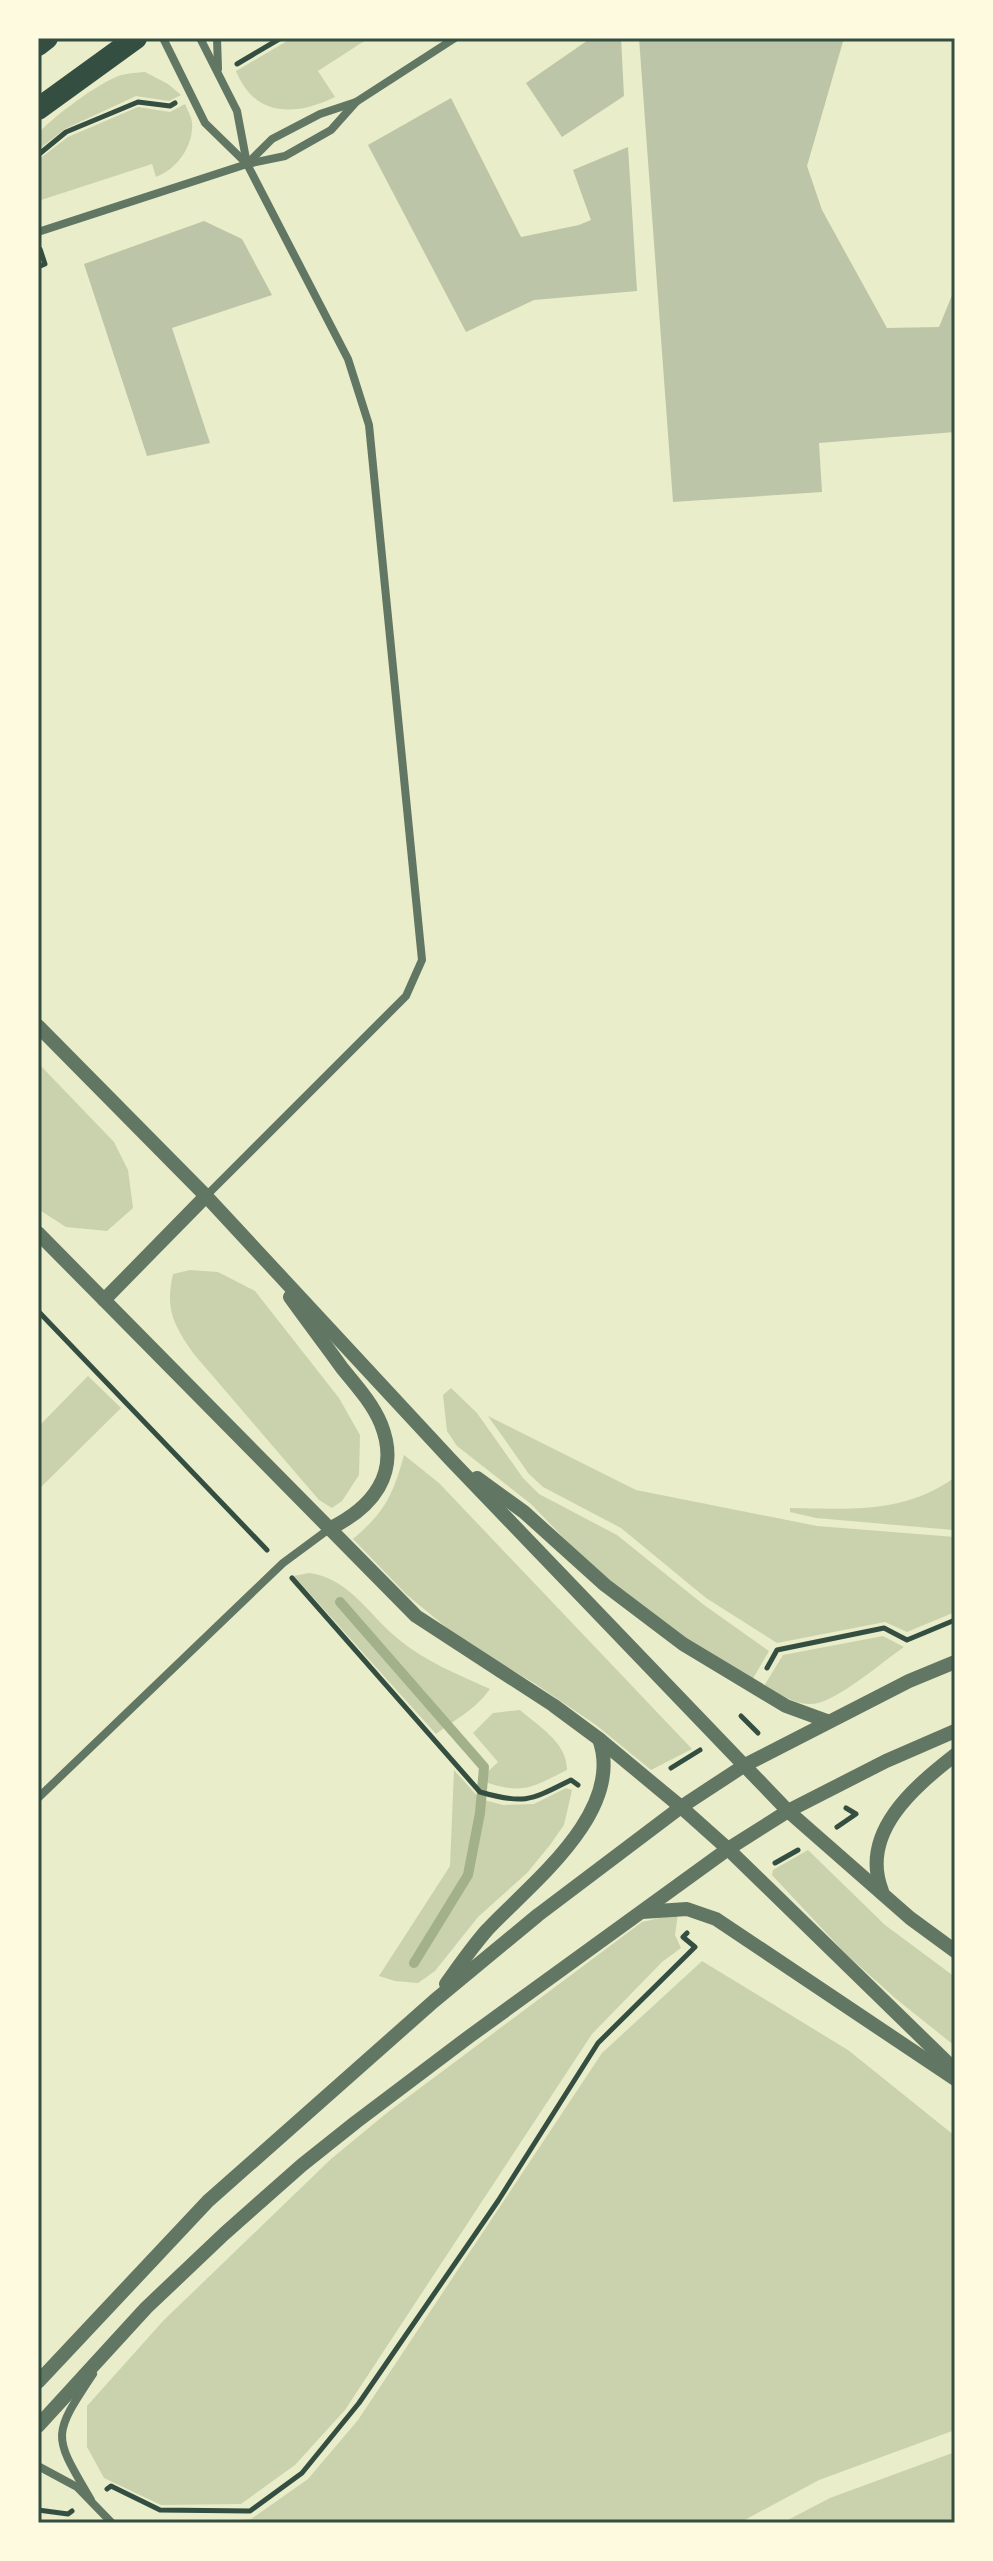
<svg xmlns="http://www.w3.org/2000/svg" width="993" height="2561" viewBox="0 0 993 2561" font-family="Lora,serif">
<style>
.green{fill:#cad2ad}
.lines{fill:none;stroke-linecap:round;stroke-linejoin:round}
.stream{stroke:#a3b18a;stroke-width:10}
.building{fill:#bcc5a7}
.path{stroke:#344e41;stroke-width:5}
.minor{stroke:#617663;stroke-width:8}
.tertiary{stroke:#617663;stroke-width:14}
.trunk{stroke:#344e41;stroke-width:22}
.neatline{fill:none;stroke:#344e41;stroke-width:3}
</style>
<rect width="100%" height="100%" fill="#e9edc9"/>
<g class="green">
<path d="M292,38H369L318,71L335,97C296,116 255,118 236,71Z"/>
<path d="M145,72L168,84L181,95L169,101L136,96L65,129L38,150V134C51,118 95,86 114,78C124,73 134,73 145,72Z"/>
<path d="M185,104C187,109 191,116 192,122C194,146 177,169 156,177L152,164L38,201V160L68,137L138,107L170,112Z"/>
<path d="M38,1063L114,1142L128,1170L133,1208L107,1231L66,1227L38,1209Z"/>
<path d="M190,1270L218,1272L255,1291L339,1398L360,1435L359,1475L342,1501L332,1508L319,1500L193,1353C173,1324 165,1309 173,1274Z"/>
<path d="M88,1376L121,1408L38,1490V1427Z"/>
<path d="M451,1388L477,1413L523,1478L539,1494L617,1535L704,1605L769,1651L751,1682L641,1608L579,1554L531,1504L457,1446L447,1431L443,1395Z"/>
<path d="M488,1416L636,1490L817,1526L955,1537V1612L907,1632L885,1622L777,1643L706,1598L621,1528L543,1487L529,1474Z"/>
<path d="M404,1455L439,1483L692,1749L651,1770L596,1725L534,1683L464,1642L407,1595L353,1539C385,1512 393,1495 404,1455Z"/>
<path d="M955,1477V1528L953,1530L816,1518L790,1512V1508C848,1509 906,1514 955,1477Z"/>
<path d="M309,1573C349,1578 368,1614 397,1638C424,1661 459,1675 490,1689C473,1712 458,1717 436,1734L294,1576Z"/>
<path d="M883,1636L904,1647C883,1661 835,1704 811,1704C795,1705 778,1693 764,1686L783,1655Z"/>
<path d="M520,1710C539,1727 567,1742 567,1770C529,1789 522,1795 479,1780L498,1762L473,1733L493,1713Z"/>
<path d="M454,1770L480,1799L503,1805L534,1804L566,1788L572,1790L564,1825L550,1845L527,1873L478,1917L435,1971L418,1983L395,1981L379,1976L450,1866Z"/>
<path d="M808,1850L885,1925L955,1977V2046L895,1998L845,1953L772,1875L773,1870Z"/>
<path d="M678,1914L675,1935L681,1948L662,1962L592,2034L345,2410L295,2465L241,2504L161,2505L104,2478L87,2447V2406L163,2321L331,2159L388,2112L642,1922Z"/>
<path d="M702,1961L848,2050L955,2136V2430L819,2480L739,2523H209L251,2519L308,2479L358,2420L602,2053Z"/>
<path d="M955,2452V2523H782L830,2498Z"/>
</g>
<g class="lines">
<path class="stream" d="M340,1602L484,1767L480,1813L468,1875L414,1963"/>
</g>
<g class="building">
<path d="M591,38H621L624,96L562,137L526,83Z"/>
<path d="M639,38H844L807,166L822,210L887,328L939,327L955,288V432L819,443L822,492L673,502Z"/>
<path d="M451,98L521,237L579,225L591,220L573,170L628,147L637,291L534,300L466,332L368,145Z"/>
<path d="M204,221L242,239L272,295L172,328L210,443L147,456L84,264Z"/>
</g>
<g class="lines">
<g class="path">
<path d="M237,64L281,38"/>
<path d="M38,155L66,132L138,102L170,106L175,103"/>
<path d="M38,267L45,264L40,249"/>
<path d="M38,1311L267,1550"/>
<path d="M292,1578L480,1792C525,1805 531,1800 571,1780L578,1785"/>
<path d="M767,1668L777,1650L884,1628L907,1640L955,1620"/>
<path d="M741,1716L758,1733"/>
<path d="M671,1768L700,1750"/>
<path d="M837,1827L856,1814L846,1808"/>
<path d="M775,1863L798,1850"/>
<path d="M107,2489L111,2486L160,2510L250,2511L302,2473L359,2403L498,2201L598,2043L695,1947L683,1937L687,1933"/>
<path d="M38,2510L68,2514L72,2511"/>
</g>
<g class="minor">
<path d="M163,38L205,123L246,163"/>
<path d="M200,38L237,111L247,164L348,359L369,425L422,960L406,996L206,1196"/>
<path d="M217,38L218,69"/>
<path d="M248,163L272,139L320,114L356,102L455,38"/>
<path d="M38,232L247,164L285,156L331,130L356,102"/>
<path d="M38,1798L283,1563L329,1529"/>
<path d="M38,2466L77,2487L112,2523"/>
<path d="M91,2500C53,2435 51,2437 93,2374"/>
</g>
<g class="tertiary">
<path d="M38,1026L206,1196L450,1459L788,1811L910,1918L955,1951"/>
<path d="M38,1233L416,1616L553,1705L599,1739L681,1807L728,1849L955,2070"/>
<path d="M290,1297C307,1321 325,1344 342,1368C356,1385 373,1404 381,1424C401,1474 372,1508 329,1529"/>
<path d="M104,1300L206,1196"/>
<path d="M477,1478L524,1512L605,1585L683,1644L786,1706L827,1721"/>
<path d="M882,1891C859,1833 914,1787 955,1755"/>
<path d="M642,1912L687,1909L716,1919L955,2079"/>
<path d="M446,1984C459,1966 472,1947 487,1930C529,1885 626,1812 599,1739"/>
<path d="M38,2382L208,2201L434,2001L538,1915L681,1807L745,1765L909,1681L955,1662"/>
<path d="M38,2426L146,2308L224,2234L302,2165L356,2122L470,2036L728,1849L788,1811L886,1761L955,1731"/>
</g>
<g class="trunk">
<path d="M38,45L47,38"/>
<path d="M38,109L136,38"/>
</g>
</g>
<rect width="993" height="2561" fill="none" stroke="#fefae0" stroke-width="80"/>
<rect x="40" y="40" width="913" height="2481" class="neatline"/>
</svg>
